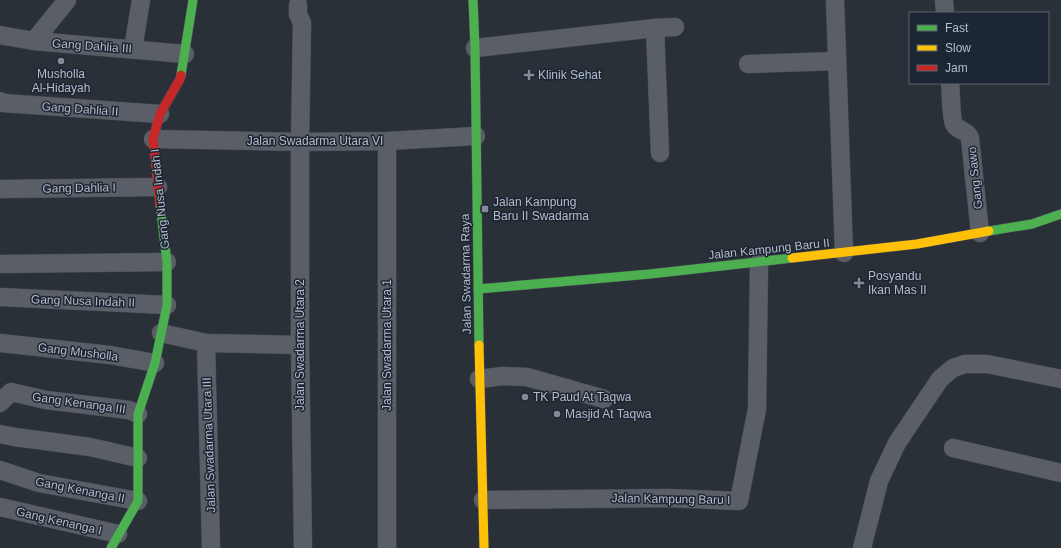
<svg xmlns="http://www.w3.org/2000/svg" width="1061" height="548" viewBox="0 0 1061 548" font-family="Helvetica,sans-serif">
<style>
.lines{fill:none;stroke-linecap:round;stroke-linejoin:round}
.street-casing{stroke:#484c53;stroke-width:19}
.fast-casing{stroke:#484c53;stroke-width:10}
.slow-casing{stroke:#484c53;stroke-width:10}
.jam-casing{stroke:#484c53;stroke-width:10}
.street{stroke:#5a5e66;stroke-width:18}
.fast{stroke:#4caf50;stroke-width:9}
.slow{stroke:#ffc107;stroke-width:9}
.jam{stroke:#c62828;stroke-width:9}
.poi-dot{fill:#848b96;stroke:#1d2633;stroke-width:1.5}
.labels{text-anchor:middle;stroke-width:3;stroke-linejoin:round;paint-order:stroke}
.street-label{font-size:12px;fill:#b4bcc9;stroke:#1d2633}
.poi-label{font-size:12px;fill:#b4bcc9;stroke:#1d2633;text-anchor:start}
</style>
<rect width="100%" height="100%" fill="#2a3038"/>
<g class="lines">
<g class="street-casing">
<g id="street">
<path d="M835,0L844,253"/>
<path d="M944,0L945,13"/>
<path d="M298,5V14L302,23L300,142V345L303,548"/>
<path d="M655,28L660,153"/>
<path d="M0,35L34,41L185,54"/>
<path d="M34,41L67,0"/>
<path d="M475,48L655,28L675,27"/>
<path d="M133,49L141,0"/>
<path d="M748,64L837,61"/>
<path d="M950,83C951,91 951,119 954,124C958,131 967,130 970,138L980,233"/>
<path d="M0,101L3,103L160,114"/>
<path d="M153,139L300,142L387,141L476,136"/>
<path d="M387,141V548"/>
<path d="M0,189L158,187"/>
<path d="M0,264L167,262"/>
<path d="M0,297L167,305"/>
<path d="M161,333L206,343L300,345"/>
<path d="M0,343L110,355L155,363"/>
<path d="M206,343L211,548"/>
<path d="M479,379L503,376L527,377L604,399"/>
<path d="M0,403L11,392L46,400L129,410L138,414"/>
<path d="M0,434L15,437L90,447L138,458"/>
<path d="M953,448L1061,473"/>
<path d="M0,470L39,483L138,501"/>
<path d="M483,500L668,498L739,501L757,409L759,263"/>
<path d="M0,507L118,534"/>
<path d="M862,548L879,481L897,443L940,379L953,368L965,364H987L1061,379"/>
</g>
</g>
<g class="fast-casing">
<g id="fast">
<path d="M473,0L475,48L479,345"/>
<path d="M181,75L193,0"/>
<path d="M989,231L1032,224L1061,214"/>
<path d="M478,289L650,274L792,258"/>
<path d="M111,548L138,501V414L155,363L167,305V262L160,204"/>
</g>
</g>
<g class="slow-casing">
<g id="slow">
<path d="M792,258L917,244L989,231"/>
<path d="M479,345L484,548"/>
</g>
</g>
<g class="jam-casing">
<path id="jam" d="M160,204L153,139L160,114L180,79L181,75"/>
</g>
<use href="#street" class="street"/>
<use href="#fast" class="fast"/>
<use href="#slow" class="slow"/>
<use href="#jam" class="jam"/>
</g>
<g class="poi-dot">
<circle cx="61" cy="61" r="4"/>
<path d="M527 69h4v4h4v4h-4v4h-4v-4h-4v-4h4z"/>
<rect x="481" y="205" width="8" height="8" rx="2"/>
<path d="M857 277h4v4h4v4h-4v4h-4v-4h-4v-4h4z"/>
<circle cx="525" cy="397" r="4"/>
<circle cx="557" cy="414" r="4"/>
</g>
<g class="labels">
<g class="street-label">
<text transform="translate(92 46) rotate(4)" y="4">Gang Dahlia III</text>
<text transform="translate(80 109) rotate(4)" y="4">Gang Dahlia II</text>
<text x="315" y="145">Jalan Swadarma Utara VI</text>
<text transform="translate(975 178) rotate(-96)" y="4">Gang Sawo</text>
<text transform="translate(79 188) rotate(-1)" y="4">Gang Dahlia I</text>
<text transform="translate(160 199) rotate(-96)" y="4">Gang Nusa Indah I</text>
<text transform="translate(769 249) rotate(-6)" y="4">Jalan Kampung Baru II</text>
<text transform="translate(466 274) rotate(-91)" y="4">Jalan Swadarma Raya</text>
<text transform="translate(83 301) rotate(2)" y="4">Gang Nusa Indah II</text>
<text transform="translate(300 345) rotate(-90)" y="4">Jalan Swadarma Utara 2</text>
<text transform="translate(387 345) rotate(-90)" y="4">Jalan Swadarma Utara 1</text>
<text transform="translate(78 352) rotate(7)" y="4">Gang Musholla</text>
<text transform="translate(79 403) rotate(8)" y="4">Gang Kenanga III</text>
<text transform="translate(209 445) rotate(-92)" y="4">Jalan Swadarma Utara III</text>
<text transform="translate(80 490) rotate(11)" y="4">Gang Kenanga II</text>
<text transform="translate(671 499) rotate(1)" y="4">Jalan Kampung Baru I</text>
<text transform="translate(59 521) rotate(13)" y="4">Gang Kenanga I</text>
</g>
<g class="poi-label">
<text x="61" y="78" text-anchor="middle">Musholla<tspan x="61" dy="14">Al-Hidayah</tspan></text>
<text x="538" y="79">Klinik Sehat</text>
<text x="493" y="206">Jalan Kampung<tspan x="493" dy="14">Baru II Swadarma</tspan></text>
<text x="868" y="280">Posyandu<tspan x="868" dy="14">Ikan Mas II</tspan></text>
<text x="533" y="401">TK Paud At Taqwa</text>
<text x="565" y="418">Masjid At Taqwa</text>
</g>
</g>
<rect x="909" y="12" width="140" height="72" fill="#1d2633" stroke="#59626f"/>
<rect x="917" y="25" width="20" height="6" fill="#4caf50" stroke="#59626f"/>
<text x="945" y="32" font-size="12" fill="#b4bcc9">Fast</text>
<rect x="917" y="45" width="20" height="6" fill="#ffc107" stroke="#59626f"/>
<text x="945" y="52" font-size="12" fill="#b4bcc9">Slow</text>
<rect x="917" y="65" width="20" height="6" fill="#c62828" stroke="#59626f"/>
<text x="945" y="72" font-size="12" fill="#b4bcc9">Jam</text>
</svg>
